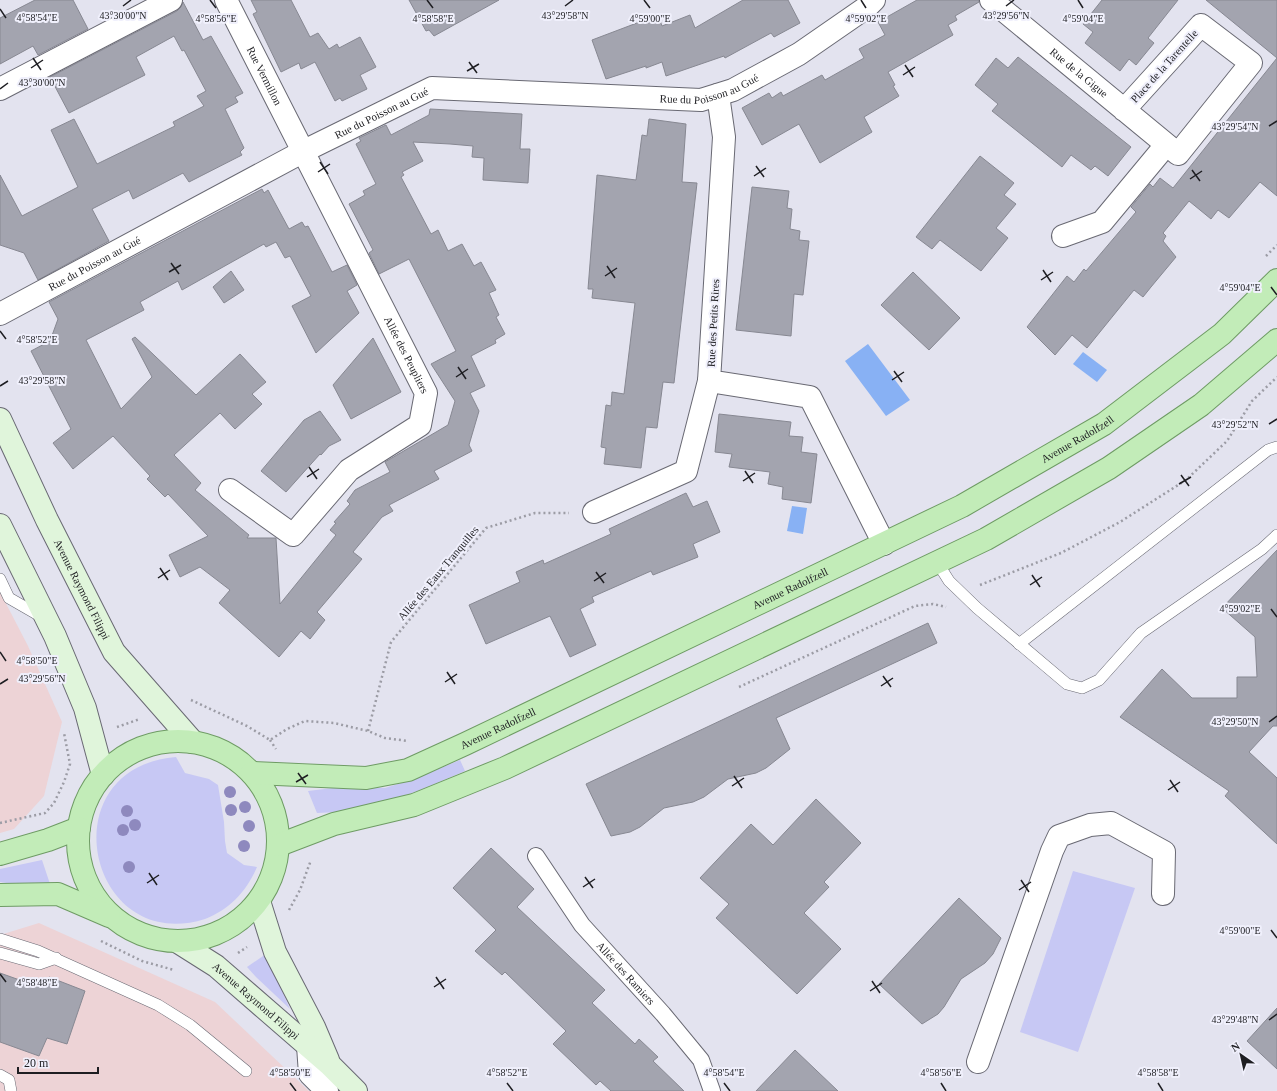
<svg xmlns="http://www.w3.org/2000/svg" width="1277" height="1091" viewBox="0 0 1277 1091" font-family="Georgia,serif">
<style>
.commercial{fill:#edd3d6}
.green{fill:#c7c8f4}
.water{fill:#88b1f4}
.building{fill:#a3a4af;stroke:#878892}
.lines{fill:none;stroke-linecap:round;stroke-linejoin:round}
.service-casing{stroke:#696973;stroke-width:12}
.pedestrian-casing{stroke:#696973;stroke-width:18}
.minor-casing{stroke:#696973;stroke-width:24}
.secondary-casing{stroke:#696973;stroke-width:24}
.primary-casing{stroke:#6e9b64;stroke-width:24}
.path{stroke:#9c9ca5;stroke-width:2.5;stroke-dasharray:2 3;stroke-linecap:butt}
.service{stroke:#fff;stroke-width:11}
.pedestrian{stroke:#fff;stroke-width:16}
.minor{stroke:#fff;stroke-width:22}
.secondary{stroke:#e0f5db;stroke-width:22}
.primary{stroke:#c2ecb8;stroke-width:22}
.tree{fill:#8e89be}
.ticks{fill:none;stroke:#1e1e22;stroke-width:1.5}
.labels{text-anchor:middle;stroke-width:4;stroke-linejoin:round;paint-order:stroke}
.street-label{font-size:11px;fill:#1e1e22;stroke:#f0f0fc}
.ticks-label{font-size:10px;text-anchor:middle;fill:#1e1e22;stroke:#f0f0fc;stroke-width:4;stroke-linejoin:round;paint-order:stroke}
</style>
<rect width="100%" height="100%" fill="#e3e3ef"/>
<g class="commercial">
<path d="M0,592L28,646L62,722L44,796L14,829L0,833Z"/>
<path d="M39,923L215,1002L309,1091H0V935Z"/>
</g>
<g class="green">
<path d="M176,757L185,773L209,779L218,785L224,822L225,841L227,853L244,865L257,867C247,891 229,910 205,919C88,956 47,768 176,757Z"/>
<path d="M460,760L465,771L423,789L361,811L317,813L308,791L349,786L385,788L414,779Z"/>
<path d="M42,860L52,890L0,882V869Z"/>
<path d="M1073,871L1135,888L1078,1052L1020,1032Z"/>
<path d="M266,954L290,1009L256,977L247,967Z"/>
</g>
<g class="water">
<path d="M868,344L910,400L886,416L845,361Z"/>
<path d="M1083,352L1107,370L1097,382L1073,364Z"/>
<path d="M792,506L807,508L803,534L787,531Z"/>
</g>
<g class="building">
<path d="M35,0H73L88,29L38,55L33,46L0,64V18Z"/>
<path d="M251,0H291L310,37L318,33L329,49L337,44L339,48L360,37L376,67L360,75L367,89L342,101L340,98L335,101L315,62L301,69L299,63L281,72L253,14L257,12Z"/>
<path d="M409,0H499L434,36L429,30L426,31Z"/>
<path d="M743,0H788L800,23L774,37L771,33L725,58L724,56L666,76L662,62L646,68V66L606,79L592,40L658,15L662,26L690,15L695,28Z"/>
<path d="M917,0H979V2L955,16L957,20L948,25L953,35L888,72L895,85L893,86L899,96L864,117L872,132L820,163L799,124L762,145L742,108L769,93L772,98L781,92L783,96L822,75L825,80L864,58L859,49L885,35L878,22Z"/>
<path d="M1102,0H1178L1148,38L1154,43L1136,65L1129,59L1120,71L1085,43L1093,32L1083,24Z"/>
<path d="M1206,0H1277V196L1260,182L1229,218L1218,210L1211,219L1189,201L1163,233L1166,236L1163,241L1176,257L1151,287L1143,297L1134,290L1087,348L1072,335L1055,355L1027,327L1067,276L1074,282L1084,269L1086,271L1136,212L1131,207L1150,184L1153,187L1160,178L1173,188L1277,58Z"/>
<path d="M183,2L203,40L211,36L243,93L235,97L238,102L225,109L244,148L240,152L242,155L189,182L183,173L133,199L129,190L92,209L109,241L38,280L24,253L0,245V175L22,216L78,187L51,130L74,119L97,164L175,126L173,122L204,106L197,96L206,91L184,50L182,51L174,36L136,57L145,75L69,113L50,77L177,11L181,7Z"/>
<path d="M1018,57L1131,147L1108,176L1095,166L1091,170L1071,155L1062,167L992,111L998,104L975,85L996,58L1008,68Z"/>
<path d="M430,109L522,114L520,149H530L528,183L483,180L484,158L472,157L473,146L450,144L413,142L423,161L402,172L404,175L401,177L431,234L438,230L448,251L462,244L474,266L481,262L496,290L489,293L499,315L496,317L505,334L495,340L496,343L471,356L485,386L470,393L479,411L469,445L472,451L434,471L439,479L389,505L393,511L382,517L353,552L362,559L317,612L325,620L310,639L301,631L279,657L219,603L230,590L200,567L180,577L169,555L208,536L168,494L165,497L147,479L150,476L113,436L73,469L53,443L71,429L31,351L50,341L58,319L49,302L262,189L264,193L268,190L289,229L302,222L305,227L308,226L332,272L347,265L357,285L347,291L359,313L316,353L292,306L311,296L290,256L285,258L276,242L266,247L264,244L182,290L178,281L140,302L144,310L86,340L121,409L152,377L132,339L135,337L196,395L240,354L266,382L252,394L262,404L235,429L220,413L174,455L201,483L195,490L249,535L247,538H276L280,604L336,535L330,530L336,523L334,522L350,504L347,501L355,490L390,472L385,462L448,425L455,401L431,364L456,351L409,259L379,274L369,253L373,250L349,204L365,195L363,191L376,184L356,144L361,141L359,138L386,125L391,135L429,115Z"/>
<path d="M649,119L686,124L682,182L697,183L674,383L663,382L657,428L646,427L641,468L604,464L606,448L601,447L606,405L611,406L612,392L624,394L635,303L592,298L593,289H588L597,175L636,180L642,135L647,136Z"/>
<path d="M980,156L1014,183L1004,195L1016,204L996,228L1008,238L981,271L940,240L932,249L916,237Z"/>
<path d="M752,187L789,191L787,208L792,209L790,229L800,231L799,240L809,241L803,295L794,294L791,336L736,330Z"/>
<path d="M231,271L244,290L224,303L213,287Z"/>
<path d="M913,272L960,318L929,350L881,305Z"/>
<path d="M373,338L401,392L351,419L333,385Z"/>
<path d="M320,411L341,440L329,446L321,455L320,454L286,492L261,471L304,420Z"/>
<path d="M719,414L791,422L789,436L803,437L801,452L817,454L811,503L782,499L783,487L768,484L770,472L729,467L732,454L715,452Z"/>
<path d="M686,493L693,507L707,501L720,532L693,544L698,557L653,575L651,571L592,597L594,602L580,609L596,645L570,657L550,616L486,644L469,605L520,582L516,572L543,560L544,564L611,534L609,529Z"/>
<path d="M1277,550V726H1273L1249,752L1277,778V844L1225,796L1229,791L1120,717L1162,669L1192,698H1237V677H1257L1255,637L1222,608Z"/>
<path d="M928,623L937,643L776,718L790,749L766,768L756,773L728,779L704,797L693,802L664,808L640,827L630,832L611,836L586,784Z"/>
<path d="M816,799L861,843L824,882L829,887L804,913L841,949L797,994L716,918L729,904L700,878L751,824L773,845Z"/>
<path d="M491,848L534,889L517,907L605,990L592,1003L635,1044L639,1039L658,1057L653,1061L684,1091H611L600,1081L596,1085L553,1044L566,1031L505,972L502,975L475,951L496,930L453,888Z"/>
<path d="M959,898L1001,938L993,954L985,963L961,979L944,1007L938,1014L922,1024L879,984Z"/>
<path d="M0,973L42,988L49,977L85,991L67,1044L47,1038L39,1056L0,1042Z"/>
<path d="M1277,1008V1069L1247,1041Z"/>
<path d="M795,1050L838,1091H756Z"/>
</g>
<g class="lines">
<g class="service-casing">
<g id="service">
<path d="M937,562L949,581L977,608L1067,684L1082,688L1099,680L1141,633L1262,549L1277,535"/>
<path d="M0,579L9,598L42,617"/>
<path d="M1019,644L1268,450L1277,447"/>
<path d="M0,939L38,951L158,1005L190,1025L246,1071"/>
<path d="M0,953L39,964L56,958"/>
<path d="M0,1075L9,1080L11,1091"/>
</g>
</g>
<g class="pedestrian-casing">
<g id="pedestrian">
<path id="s1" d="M536,856L582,925L663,1014L701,1060L712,1091"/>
</g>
</g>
<g class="minor-casing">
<g id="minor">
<path id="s2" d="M226,0L426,393L420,425L349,470L293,535L230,490"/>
<path id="s3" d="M991,0L1178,154L1251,63L1201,25L1124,110"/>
<path d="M0,89L171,0"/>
<path d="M718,95L724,137L709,381L810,397L884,544"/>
<path d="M1063,236L1102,222L1166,145"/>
<path id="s4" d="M0,314L304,151L432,88L701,100L733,90L799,54L867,7L874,0"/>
<path d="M594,512L686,471L709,381"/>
<path d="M308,1046L310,1074L327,1091"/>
<path d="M978,1062L1052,851L1059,836L1090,825L1111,823L1164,852L1163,894"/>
</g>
</g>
<g class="secondary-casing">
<g id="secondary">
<path id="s5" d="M0,419L47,520L114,652L193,742"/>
<path d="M0,525L55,636L85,708L103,775"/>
<path d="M259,901L275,952L314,1027L328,1060"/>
<path id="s6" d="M178,942L216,966L330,1065L356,1091"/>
</g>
</g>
<g class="primary-casing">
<g id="primary">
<circle cx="178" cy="841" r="100"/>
<path id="s7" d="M252,773L366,778L408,770L465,744L962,506L1104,424L1222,334L1277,280"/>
<path d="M279,845L334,824L414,805L505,768L986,539L1109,468L1201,405L1277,340"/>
<path d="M0,854L48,840L79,828"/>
<path d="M0,895L58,894L109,916"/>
</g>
</g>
<g class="path">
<path d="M1266,256L1277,245"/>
<path d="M980,585L1061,553L1120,522L1186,480L1227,441L1252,401L1277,377"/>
<path d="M739,687L915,606L933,604L946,607"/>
<path d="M191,700L247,726L270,740L287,729L305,721L334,723L368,731L385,738L408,741"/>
<path d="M117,727L140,719"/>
<path d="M368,731L391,642L486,528L535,513H569"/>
<path d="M270,740L276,749"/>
<path d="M0,823L45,813L54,803L64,782L70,764L64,733"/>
<path d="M289,910L300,890L311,860"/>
<path d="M101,941L142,961L174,970"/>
<path d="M238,953L247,947"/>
</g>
<use href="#service" class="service"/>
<use href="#pedestrian" class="pedestrian"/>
<use href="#minor" class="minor"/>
<use href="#secondary" class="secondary"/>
<use href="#primary" class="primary"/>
</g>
<g class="tree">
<circle cx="230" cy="792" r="6"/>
<circle cx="245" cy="807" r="6"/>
<circle cx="231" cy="810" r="6"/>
<circle cx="127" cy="811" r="6"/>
<circle cx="135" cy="825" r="6"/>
<circle cx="249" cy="826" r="6"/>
<circle cx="123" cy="830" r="6"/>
<circle cx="244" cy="846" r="6"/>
<circle cx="129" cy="867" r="6"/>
</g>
<path class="ticks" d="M210,0L216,8M427,0L433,8M644,0L650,8M861,0L866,8M1078,0L1083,8M123,6L131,0M565,6L573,0M1006,6L1014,0M0,9L6,18M33,58L41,70M469,62L477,73M905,65L913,77M31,68L43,60M467,71L479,64M903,75L915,67M0,89L8,83M1269,126L1277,121M320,162L328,174M756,166L764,177M1192,170L1200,181M318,172L330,164M754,176L766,168M1190,179L1202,171M171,263L179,274M607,266L615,278M1043,270L1051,282M169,272L181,265M605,276L617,268M1041,280L1053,272M1271,287L1277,295M0,331L6,339M458,367L466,379M894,371L902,382M456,377L468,369M892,380L904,372M0,386L8,381M1269,424L1277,419M309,467L317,479M745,471L753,483M1181,475L1189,486M307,477L319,469M743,481L755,473M1179,484L1191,477M160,568L168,580M596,572L604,583M1032,575L1040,587M158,578L170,570M594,581L606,573M1030,585L1042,577M1271,609L1277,617M0,652L6,661M447,672L455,684M883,676L891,687M445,682L457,674M0,684L8,679M881,686L893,678M1269,722L1277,716M298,773L306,784M734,776L742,788M1170,780L1178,792M296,782L308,775M732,786L744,778M1168,790L1180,782M149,873L157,885M585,877L593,888M1021,880L1029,892M147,883L159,875M583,887L595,879M1019,890L1031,882M1271,930L1277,938M0,974L6,982M436,977L444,989M872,981L880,993M434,987L446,979M870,991L882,983M1269,1020L1277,1014M290,1083L296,1091M507,1083L513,1091M724,1083L730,1091M941,1083L946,1091M1158,1083L1163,1091"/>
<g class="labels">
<g class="street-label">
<text transform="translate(1164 66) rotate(-48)" y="4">Place de la Tarentelle</text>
<text dy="4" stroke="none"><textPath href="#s3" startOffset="114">Rue de la Gigue</textPath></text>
<text dy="4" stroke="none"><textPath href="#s2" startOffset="85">Rue Vermillon</textPath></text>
<text dy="4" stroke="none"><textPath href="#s4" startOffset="767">Rue du Poisson au Gué</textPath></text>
<text dy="4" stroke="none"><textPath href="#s4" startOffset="431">Rue du Poisson au Gué</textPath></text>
<text dy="4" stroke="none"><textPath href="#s4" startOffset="107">Rue du Poisson au Gué</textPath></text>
<text transform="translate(713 323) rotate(-87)" y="4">Rue des Petits Rires</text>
<text dy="4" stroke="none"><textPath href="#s2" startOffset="398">Allée des Peupliers</textPath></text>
<text dy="4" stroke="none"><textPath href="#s7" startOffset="904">Avenue Radolfzell</textPath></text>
<text transform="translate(438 573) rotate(-50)" y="4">Allée des Eaux Tranquilles</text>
<text dy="4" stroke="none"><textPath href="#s7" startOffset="580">Avenue Radolfzell</textPath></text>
<text dy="4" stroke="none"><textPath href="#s5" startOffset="189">Avenue Raymond Filippi</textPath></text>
<text dy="4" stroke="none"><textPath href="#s7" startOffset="256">Avenue Radolfzell</textPath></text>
<text dy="4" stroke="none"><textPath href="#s1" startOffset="148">Allée des Ramiers</textPath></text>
<text dy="4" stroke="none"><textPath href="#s6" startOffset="98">Avenue Raymond Filippi</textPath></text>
</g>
</g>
<g class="ticks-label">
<text x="123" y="19">43°30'00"N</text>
<text x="565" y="19">43°29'58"N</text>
<text x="1006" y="19">43°29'56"N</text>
<text x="37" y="21">4°58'54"E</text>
<text x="216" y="22">4°58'56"E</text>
<text x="433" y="22">4°58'58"E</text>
<text x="650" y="22">4°59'00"E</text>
<text x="866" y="22">4°59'02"E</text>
<text x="1083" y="22">4°59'04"E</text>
<text x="42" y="86">43°30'00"N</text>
<text x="1235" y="130">43°29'54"N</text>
<text x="1240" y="291">4°59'04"E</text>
<text x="37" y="343">4°58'52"E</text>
<text x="42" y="384">43°29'58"N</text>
<text x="1235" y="428">43°29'52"N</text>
<text x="1240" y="612">4°59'02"E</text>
<text x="37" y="664">4°58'50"E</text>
<text x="42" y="682">43°29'56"N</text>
<text x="1235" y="725">43°29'50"N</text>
<text x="1240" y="934">4°59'00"E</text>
<text x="37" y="986">4°58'48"E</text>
<text x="1235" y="1023">43°29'48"N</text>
<text x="290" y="1076">4°58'50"E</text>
<text x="507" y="1076">4°58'52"E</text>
<text x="724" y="1076">4°58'54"E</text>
<text x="941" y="1076">4°58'56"E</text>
<text x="1158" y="1076">4°58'58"E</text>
</g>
<g transform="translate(1241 1055) rotate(326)" stroke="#f0f0fc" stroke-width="3" paint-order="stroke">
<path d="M0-3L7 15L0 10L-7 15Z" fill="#1e1e22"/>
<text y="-6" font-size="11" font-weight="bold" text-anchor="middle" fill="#1e1e22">N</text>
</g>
<path d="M18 1067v6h80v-6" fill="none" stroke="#1e1e22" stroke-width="2"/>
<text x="24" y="1067" font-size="12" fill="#1e1e22" stroke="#f0f0fc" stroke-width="3" paint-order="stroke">20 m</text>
</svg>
